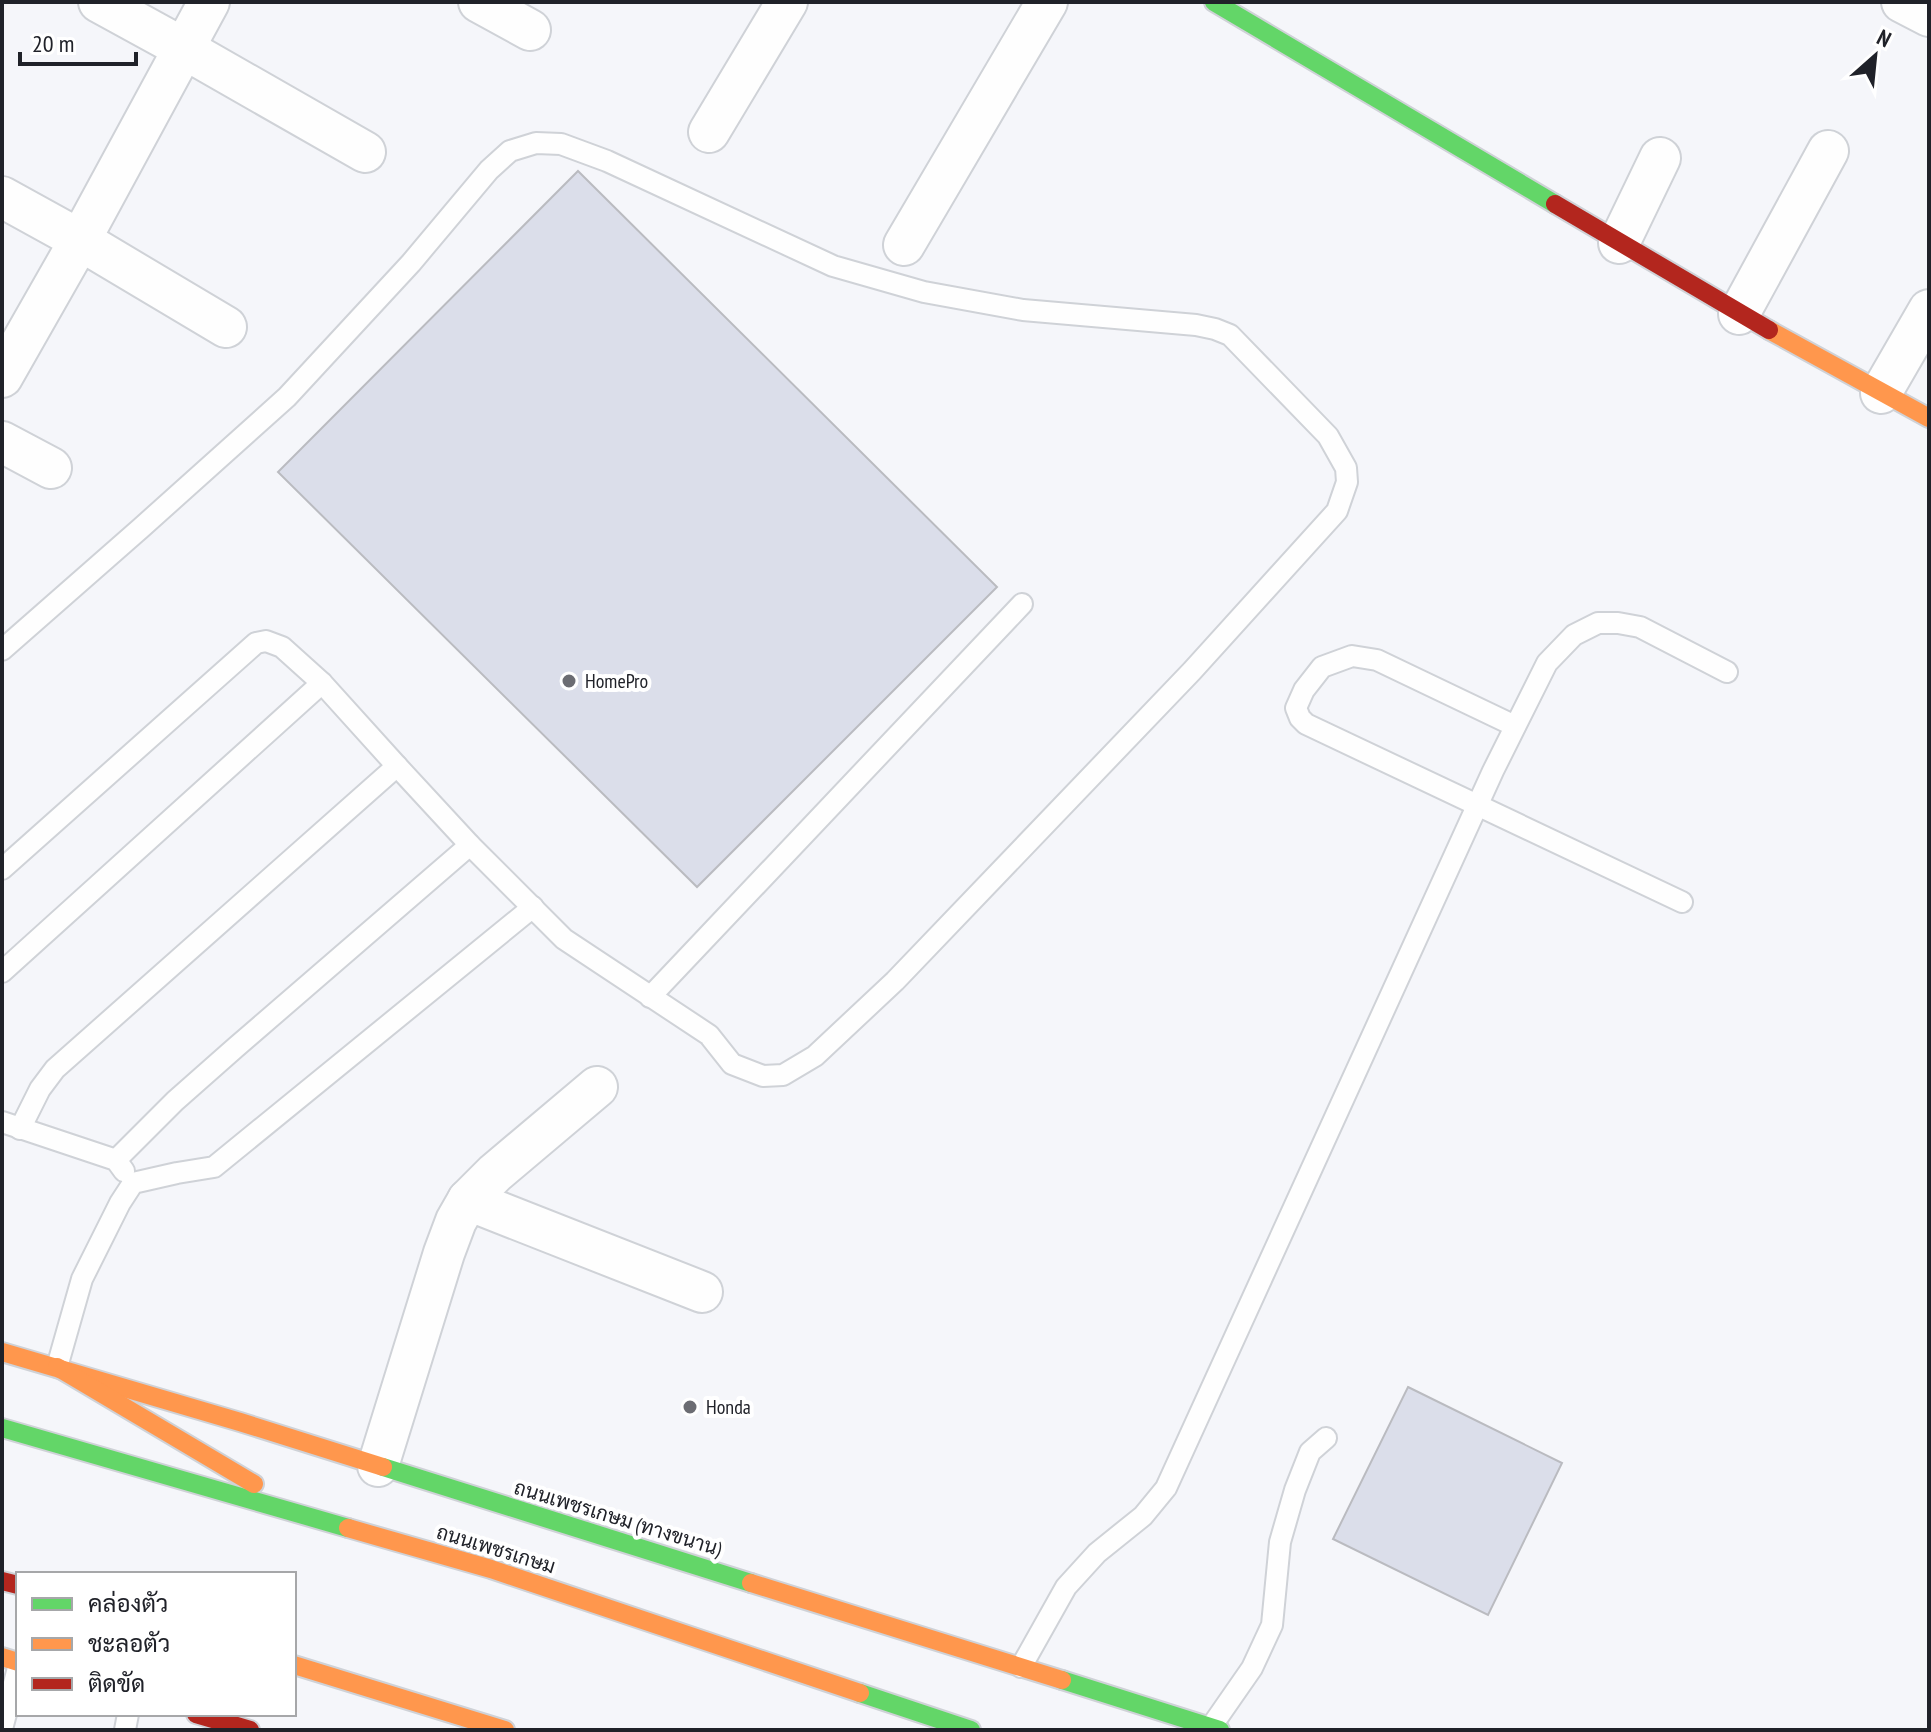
<svg xmlns="http://www.w3.org/2000/svg" width="1931" height="1732" viewBox="0 0 1931 1732" font-family="'PT Sans Narrow',Sarabun,sans-serif">
<style>
.building{fill:#dbdeea;stroke:#babbc0;stroke-width:2}
.lines{fill:none;stroke-linecap:round;stroke-linejoin:round}
.lane-casing{stroke:#cfd2d7;stroke-width:24}
.street-casing{stroke:#cfd2d7;stroke-width:44}
.fast-casing{stroke:#cfd2d7;stroke-width:22}
.slow-casing{stroke:#cfd2d7;stroke-width:22}
.jam-casing{stroke:#cfd2d7;stroke-width:22}
.lane{stroke:#fefefe;stroke-width:20}
.street{stroke:#fefefe;stroke-width:40}
.fast{stroke:#63d668;stroke-width:18}
.slow{stroke:#ff974d;stroke-width:18}
.jam{stroke:#b3261e;stroke-width:18}
.poi-dot{fill:#6b6c72;stroke:#fff;stroke-width:3}
.labels{text-anchor:middle;stroke-width:8;stroke-linejoin:round;paint-order:stroke}
.poi-label{font-size:20px;fill:#202229;stroke:#fff;text-anchor:start}
.street-label{font-size:20px;fill:#202229;stroke:#fff}
</style>
<rect width="100%" height="100%" fill="#f5f6fa"/>
<g class="building">
<path d="M578,171L997,587L697,887L278,472Z"/>
<path d="M1408,1387L1562,1463L1488,1615L1333,1539Z"/>
</g>
<g class="lines">
<g class="lane-casing">
<g id="lane">
<path d="M2,650L141,528L287,397L411,263L489,170L510,151L536,143L561,144L607,161L833,266L924,292L1023,310L1196,325L1215,329L1230,335L1328,436L1346,468L1347,482L1337,511L1192,671L895,981L815,1056L783,1075L763,1076L732,1064L709,1035L564,939L470,845L397,766L322,683L282,647L266,641L256,643L2,869"/>
<path d="M1515,726L1377,660L1352,656L1322,667L1304,690L1296,708L1300,718L1306,724L1682,902"/>
<path d="M2,972L322,683"/>
<path d="M650,997L1022,604"/>
<path d="M2,1122L116,1160L124,1171"/>
<path d="M20,1129L40,1089L55,1069L397,766"/>
<path d="M116,1160L175,1101L235,1048L470,845"/>
<path d="M57,1367L82,1279L120,1203L133,1183L177,1173L214,1167L533,907"/>
<path d="M1021,1667L1066,1587L1097,1553L1143,1516L1166,1488L1493,771L1547,663L1574,635L1598,623H1618L1640,627L1727,672"/>
<path d="M1211,1727L1252,1668L1272,1625L1280,1542L1295,1490L1310,1452L1326,1438"/>
<path d="M2,1729L18,1668"/>
<path d="M125,1730L128,1714"/>
</g>
</g>
<g class="street-casing">
<g id="street">
<path d="M99,2L183,48L365,152"/>
<path d="M479,2L530,30"/>
<path d="M1902,2L1929,16"/>
<path d="M709,132L787,2"/>
<path d="M2,197L80,240L226,327"/>
<path d="M1619,243L1660,158"/>
<path d="M904,245L1047,2"/>
<path d="M1739,314L1828,151"/>
<path d="M2,377L80,240L209,2"/>
<path d="M1881,393L1929,310"/>
<path d="M2,442L51,468"/>
<path d="M468,1200L702,1292"/>
<path d="M378,1466L444,1253L456,1221L468,1200L495,1173L597,1087"/>
</g>
</g>
<g class="fast-casing">
<g id="fast">
<path d="M1214,2L1555,204"/>
<path d="M2,1428L348,1528"/>
<path d="M383,1467L751,1583"/>
<path d="M1062,1680L1220,1730"/>
<path d="M860,1693L971,1730"/>
</g>
</g>
<g class="slow-casing">
<g id="slow">
<path d="M1769,330L1929,418"/>
<path d="M2,1352L240,1422L383,1467"/>
<path d="M57,1367L254,1484"/>
<path d="M348,1528L491,1569L860,1693"/>
<path d="M751,1583L1062,1680"/>
<path d="M2,1657L18,1662"/>
<path d="M294,1665L505,1730"/>
</g>
</g>
<g class="jam-casing">
<g id="jam">
<path d="M1555,204L1769,330"/>
<path d="M2,1581L18,1585"/>
<path d="M196,1714L250,1730"/>
</g>
</g>
<use href="#lane" class="lane"/>
<use href="#street" class="street"/>
<use href="#fast" class="fast"/>
<use href="#slow" class="slow"/>
<use href="#jam" class="jam"/>
</g>
<g class="poi-dot">
<circle cx="569" cy="681" r="8"/>
<circle cx="690" cy="1407" r="8"/>
</g>
<g class="labels">
<g class="poi-label">
<text x="585" y="688">HomePro</text>
<text x="706" y="1414">Honda</text>
</g>
<g class="street-label">
<text transform="translate(618 1518) rotate(17)" y="7">ถนนเพชรเกษม (ทางขนาน)</text>
<text transform="translate(496 1549) rotate(17)" y="7">ถนนเพชรเกษม</text>
</g>
</g>
<rect width="1931" height="1732" fill="none" stroke="#202229" stroke-width="8"/>
<rect x="16" y="1572" width="280" height="144" fill="#ffffff" stroke="#a6a7a9" stroke-width="2"/>
<rect x="32" y="1598" width="40" height="12" fill="#63d668" stroke="#a6a7a9" stroke-width="2"/>
<text x="88" y="1612" font-size="24" fill="#202229">คล่องตัว</text>
<rect x="32" y="1638" width="40" height="12" fill="#ff974d" stroke="#a6a7a9" stroke-width="2"/>
<text x="88" y="1652" font-size="24" fill="#202229">ชะลอตัว</text>
<rect x="32" y="1678" width="40" height="12" fill="#b3261e" stroke="#a6a7a9" stroke-width="2"/>
<text x="88" y="1692" font-size="24" fill="#202229">ติดขัด</text>
<g transform="translate(1875 56) rotate(27)" stroke="#ffffff" stroke-width="6" paint-order="stroke">
<path d="M0-6L14 30L0 20L-14 30Z" fill="#202229"/>
<text y="-12" font-size="22" font-weight="bold" text-anchor="middle" fill="#202229">N</text>
</g>
<path d="M20 52v12h116v-12" fill="none" stroke="#202229" stroke-width="4"/>
<text x="32" y="52" font-size="24" fill="#202229" stroke="#ffffff" stroke-width="6" paint-order="stroke">20 m</text>
</svg>
